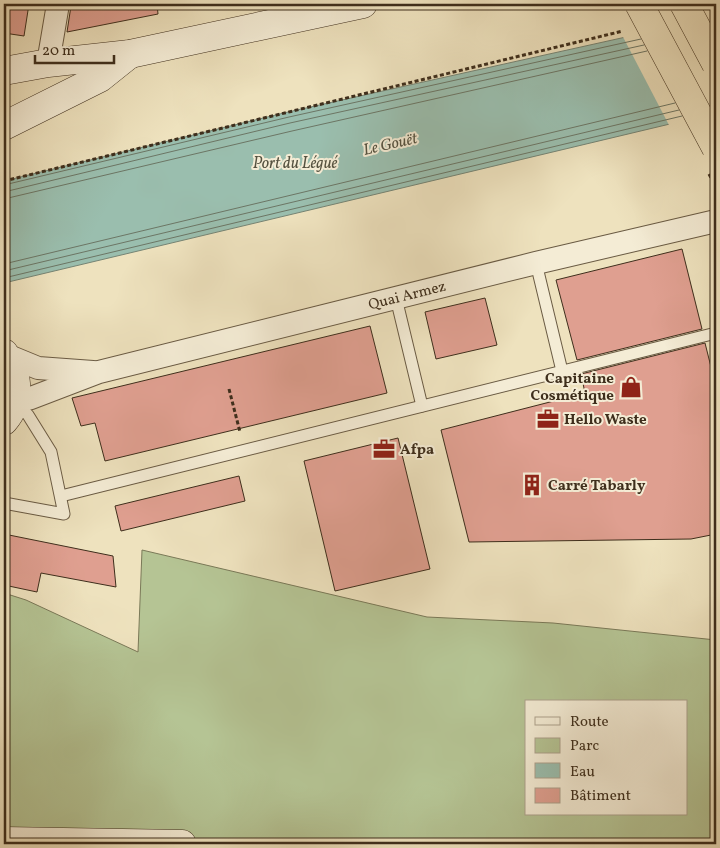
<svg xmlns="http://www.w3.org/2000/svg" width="720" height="848" viewBox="0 0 720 848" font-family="Vollkorn,serif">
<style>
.green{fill:#b5c494;stroke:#7a7958;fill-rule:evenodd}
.water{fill:#9abeae;stroke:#758474}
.pier{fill:#eee2be}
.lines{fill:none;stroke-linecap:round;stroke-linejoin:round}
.shore{stroke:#6c7665;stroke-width:1}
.building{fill:#df9f90;stroke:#3e2e1c}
.lane-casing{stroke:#6a5b44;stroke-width:13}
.street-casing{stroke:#6a5b44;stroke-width:24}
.secondary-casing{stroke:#3e2e1c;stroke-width:29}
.path{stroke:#3e2e1c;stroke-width:3;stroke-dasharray:4 2.5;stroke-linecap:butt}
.lane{stroke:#f4ecd5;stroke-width:11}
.street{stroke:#f4ecd5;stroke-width:22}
.secondary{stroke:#f4ecd5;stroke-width:28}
.highway-bridge-casing{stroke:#3e2e1c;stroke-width:29;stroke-linecap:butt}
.path-bridge{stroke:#3e2e1c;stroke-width:3;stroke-dasharray:4 2.5;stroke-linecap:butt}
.highway-bridge{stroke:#eee2be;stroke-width:28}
.labels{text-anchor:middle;stroke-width:4;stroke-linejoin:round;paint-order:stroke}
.street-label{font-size:15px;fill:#3e2e1c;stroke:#f4ecd5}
.poi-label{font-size:15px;font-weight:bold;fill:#3e2e1c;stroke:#f4ecd5;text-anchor:start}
.water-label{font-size:16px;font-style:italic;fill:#555240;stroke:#f4ecd5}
</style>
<rect width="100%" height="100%" fill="#eee2be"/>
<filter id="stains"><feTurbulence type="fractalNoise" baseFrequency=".004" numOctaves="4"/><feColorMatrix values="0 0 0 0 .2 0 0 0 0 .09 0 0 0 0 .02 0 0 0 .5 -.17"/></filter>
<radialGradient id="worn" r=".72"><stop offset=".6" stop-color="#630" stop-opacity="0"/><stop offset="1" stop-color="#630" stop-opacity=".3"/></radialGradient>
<path class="green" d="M142,550L427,617L553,623L716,640V844H4V593L26,600L138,652ZM526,702H686V814H526Z"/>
<path class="water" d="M716,17V113L4,283V181L288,112Z"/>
<path class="pier" d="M716,14V116L670,127L622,35Z"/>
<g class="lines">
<g class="shore">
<path d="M4,185L289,117L641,39"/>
<path d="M4,192L290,123L644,45"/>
<path d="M4,199L292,131L647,51"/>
<path d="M4,264L675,103"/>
<path d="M4,271L679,110"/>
<path d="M4,278L682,116"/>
</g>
</g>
<g class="building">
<path d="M4,4H29L24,36L4,33Z"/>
<path d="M80,4H157L158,14L67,32L71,6Z"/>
<path d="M682,249L702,329L577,360L556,280Z"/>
<path d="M485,298L497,345L436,359L425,312Z"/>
<path d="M370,326L387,393L105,461L95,423L81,426L72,398Z"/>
<path d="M705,343L716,387V534L691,539L469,542L441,430L585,393L581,374Z"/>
<path d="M398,438L430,569L335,591L304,461Z"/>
<path d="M239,476L245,501L121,531L115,506Z"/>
<path d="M4,534L113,556L116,587L41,573L37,592L4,585Z"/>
</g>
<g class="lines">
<g class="lane-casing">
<g id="lane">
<path d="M536,263L562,371"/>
<path d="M396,298L422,406"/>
<path d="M61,496L716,333"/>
<path d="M4,503L64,514L51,452L28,415L15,402"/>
</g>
</g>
<g class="street-casing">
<g id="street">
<path d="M48,63L58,4"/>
<path d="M4,354L38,368L93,372"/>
<path d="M15,402L31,398L99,372L536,263L716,221"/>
</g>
</g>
<g class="secondary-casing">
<g id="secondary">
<path d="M4,71L48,63L130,54L363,4"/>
<path d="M4,126L100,78L130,54"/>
<path d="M4,353C19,374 22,400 4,421"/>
<path d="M4,841L182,844"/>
</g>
</g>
<g class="path">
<path d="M4,181L623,31"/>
<path d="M229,389L240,432"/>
</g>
<use href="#lane" class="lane"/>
<use href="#street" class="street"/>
<use href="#secondary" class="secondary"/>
<g class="highway-bridge-casing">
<g id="highway-bridge">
<path d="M639,4L716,148"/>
<path d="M684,4L716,64"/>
</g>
</g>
<path class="path-bridge" d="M709,174L716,187"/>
<use href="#highway-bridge" class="highway-bridge"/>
</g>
<defs>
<g id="shop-bare" transform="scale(1.725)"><path d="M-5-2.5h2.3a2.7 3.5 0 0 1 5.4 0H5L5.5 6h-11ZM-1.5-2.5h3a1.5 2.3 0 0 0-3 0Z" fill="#8f2418" stroke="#f4ecd5" stroke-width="2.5" paint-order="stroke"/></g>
<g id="office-bare" transform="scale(1.725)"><path d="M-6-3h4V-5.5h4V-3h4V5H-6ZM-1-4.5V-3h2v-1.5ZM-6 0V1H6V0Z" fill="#8f2418" stroke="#f4ecd5" stroke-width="2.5" paint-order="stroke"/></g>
<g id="building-bare" transform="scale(1.725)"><path d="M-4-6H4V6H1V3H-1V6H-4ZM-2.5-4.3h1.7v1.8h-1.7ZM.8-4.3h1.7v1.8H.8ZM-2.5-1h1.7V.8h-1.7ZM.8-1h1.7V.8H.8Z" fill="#8f2418" stroke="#f4ecd5" stroke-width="2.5" paint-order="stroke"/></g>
</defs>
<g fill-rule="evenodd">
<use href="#shop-bare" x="631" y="387"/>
<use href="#office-bare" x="548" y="419"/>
<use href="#office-bare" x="384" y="449"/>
<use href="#building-bare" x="532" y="485"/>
</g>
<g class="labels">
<g class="street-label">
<text transform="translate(407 295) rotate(-14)" y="5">Quai Armez</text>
</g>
<g class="poi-label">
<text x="614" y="383" text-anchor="end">Capitaine<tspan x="614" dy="17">Cosmétique</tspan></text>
<text x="564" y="424">Hello Waste</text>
<text x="400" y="454">Afpa</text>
<text x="548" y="490">Carré Tabarly</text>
</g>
<g class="water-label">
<text transform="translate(390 143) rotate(-13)" y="6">Le Gouët</text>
<text x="295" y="168">Port du Légué</text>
</g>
</g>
<rect width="720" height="848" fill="none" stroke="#eee2be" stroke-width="20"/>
<rect x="5" y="5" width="710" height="838" fill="none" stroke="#3e2e1c" stroke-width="2.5"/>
<rect x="10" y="10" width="700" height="828" fill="none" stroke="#3e2e1c"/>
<rect x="525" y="700" width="162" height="115" fill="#f4ecd5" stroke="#aba08b"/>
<rect x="535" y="717" width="25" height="8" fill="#f4ecd5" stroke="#aba08b"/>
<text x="570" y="726" font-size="15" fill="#3e2e1c">Route</text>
<rect x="535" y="738" width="25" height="15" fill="#b5c494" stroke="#aba08b"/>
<text x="570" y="750" font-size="15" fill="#3e2e1c">Parc</text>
<rect x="535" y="763" width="25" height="15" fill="#9abeae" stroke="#aba08b"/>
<text x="570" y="776" font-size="15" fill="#3e2e1c">Eau</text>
<rect x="535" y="788" width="25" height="15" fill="#df9f90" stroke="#aba08b"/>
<text x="570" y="800" font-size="15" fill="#3e2e1c">Bâtiment</text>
<path d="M35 55v8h79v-8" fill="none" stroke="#3e2e1c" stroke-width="2.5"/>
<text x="42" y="55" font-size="15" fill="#3e2e1c" stroke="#f4ecd5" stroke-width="4" paint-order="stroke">20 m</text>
<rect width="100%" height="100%" filter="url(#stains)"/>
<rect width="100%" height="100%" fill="url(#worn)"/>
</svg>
